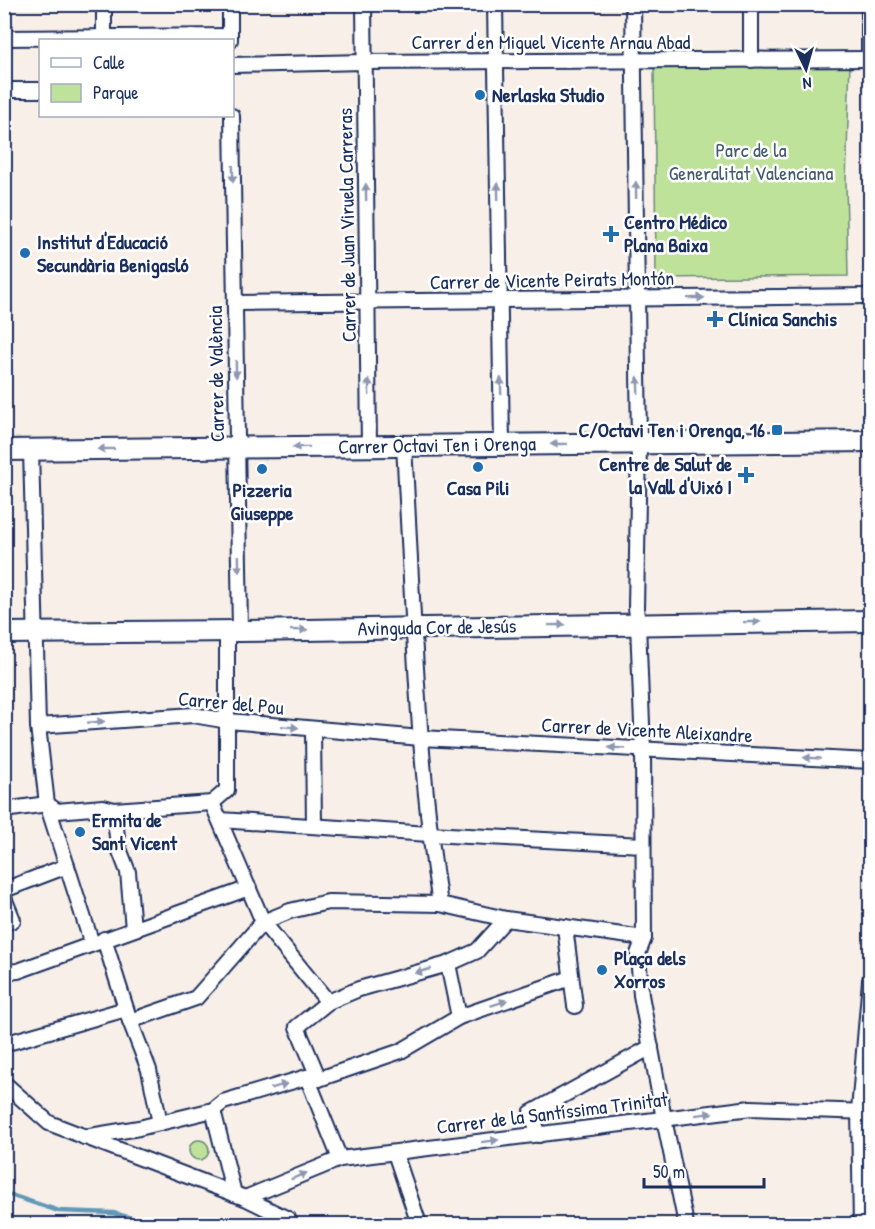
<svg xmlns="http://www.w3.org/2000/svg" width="875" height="1229" viewBox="0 0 875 1229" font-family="'Patrick Hand',sans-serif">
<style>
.green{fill:#bfe29b;stroke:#6d887c;stroke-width:1.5}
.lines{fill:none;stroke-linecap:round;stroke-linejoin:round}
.stream{stroke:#6299b6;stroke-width:4.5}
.street-casing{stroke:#1b2f5e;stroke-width:18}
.secondary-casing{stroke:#1b2f5e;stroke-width:24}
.street{stroke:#fff;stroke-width:14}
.secondary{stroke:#fff;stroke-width:20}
.oneway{fill:#8d97ae}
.poi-dot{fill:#1f6fb2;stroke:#fff;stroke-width:2}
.labels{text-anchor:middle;stroke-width:5;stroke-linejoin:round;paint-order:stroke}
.street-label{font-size:20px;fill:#1b2f5e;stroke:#fff}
.poi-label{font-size:20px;font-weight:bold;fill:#1b2f5e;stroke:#fff;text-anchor:start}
.park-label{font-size:20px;fill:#445c6d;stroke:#fff}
</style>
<rect width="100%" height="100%" fill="#f8efe8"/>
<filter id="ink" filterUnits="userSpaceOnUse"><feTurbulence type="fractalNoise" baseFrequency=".0167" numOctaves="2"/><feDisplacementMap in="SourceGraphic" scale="12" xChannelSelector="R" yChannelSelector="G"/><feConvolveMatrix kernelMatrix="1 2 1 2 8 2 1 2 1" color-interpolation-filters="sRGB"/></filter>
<g filter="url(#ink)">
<g class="green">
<path d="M850,63L846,181L848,276L656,278L654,65Z"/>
<circle cx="199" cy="1150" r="10"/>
</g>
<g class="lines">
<path class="stream" d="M4,1193L59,1211L113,1213L153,1224"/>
<g class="street-casing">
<g id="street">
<path d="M104,4V37"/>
<path d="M230,4V40"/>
<path d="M364,4L369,446"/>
<path d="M495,4L502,444"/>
<path d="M633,4L639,443L636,608L638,624L643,749L644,938L638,954L641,995L664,1119L686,1224"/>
<path d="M751,4V60"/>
<path d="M869,4V59"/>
<path d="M4,38L230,36"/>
<path d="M232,65L364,62L870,59"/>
<path d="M4,90H40"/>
<path d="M232,116L240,631"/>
<path d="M235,303L870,296"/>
<path d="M404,446C413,598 416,753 440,904"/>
<path d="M31,449L38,726L47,804L92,944"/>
<path d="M38,726L193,715L228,721L421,738L870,761"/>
<path d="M313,729L314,826"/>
<path d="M212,803L263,922L328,1002"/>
<path d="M212,803L227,790V631"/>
<path d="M47,804L57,811L103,807L114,810L212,803"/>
<path d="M4,810L47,804"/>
<path d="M114,810L118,846L128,872L133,929"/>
<path d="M220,820L429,834L643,845"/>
<path d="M4,890L67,866"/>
<path d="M4,898L13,920L4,923"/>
<path d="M565,927L575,1006"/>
<path d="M104,939L130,1021L149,1070L160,1123"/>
<path d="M448,964L459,1017"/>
<path d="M4,972L18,971L249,888"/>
<path d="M130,1021L196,998L263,922L290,911L328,902L440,904L506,919L644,938"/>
<path d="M4,1044L126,1009"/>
<path d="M307,1077L340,1159"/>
<path d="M319,1079L297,1027L328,1002L359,989L448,964L477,951L506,919"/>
<path d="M4,1083L49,1123L245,1198L288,1219L291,1224"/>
<path d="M213,1110L234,1194"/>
<path d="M539,1135L531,1113L651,1047"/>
<path d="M84,1137L139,1128L213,1110L223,1102L307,1077L319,1079L401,1051L459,1017L571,978"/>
<path d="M395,1153L419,1224"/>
<path d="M245,1198L340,1159L751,1108L870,1112"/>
<path d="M861,1224L859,1111L870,980"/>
</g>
</g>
<g class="secondary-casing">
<g id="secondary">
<path d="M4,450L870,441"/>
<path d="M4,633L240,631L870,621"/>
</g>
</g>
<use href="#street" class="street"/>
<use href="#secondary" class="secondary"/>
</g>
<defs><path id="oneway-solid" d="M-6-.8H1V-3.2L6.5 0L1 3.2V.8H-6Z" transform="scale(1.5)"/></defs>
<g class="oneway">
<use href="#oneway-solid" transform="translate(233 174) rotate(89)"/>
<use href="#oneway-solid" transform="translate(636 190) rotate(-91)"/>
<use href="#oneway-solid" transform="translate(498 191) rotate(-91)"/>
<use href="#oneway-solid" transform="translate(366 192) rotate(-91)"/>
<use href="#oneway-solid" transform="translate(696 298) rotate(-1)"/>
<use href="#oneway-solid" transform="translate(236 369) rotate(89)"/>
<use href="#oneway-solid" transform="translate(638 385) rotate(-91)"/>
<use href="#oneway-solid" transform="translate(501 386) rotate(-91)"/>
<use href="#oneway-solid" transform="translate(369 387) rotate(-91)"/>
<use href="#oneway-solid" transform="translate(559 444) rotate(179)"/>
<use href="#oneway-solid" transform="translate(301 447) rotate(179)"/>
<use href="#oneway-solid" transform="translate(106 449) rotate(179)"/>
<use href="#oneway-solid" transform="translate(239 564) rotate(89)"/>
<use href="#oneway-solid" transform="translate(752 622) rotate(-1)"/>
<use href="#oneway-solid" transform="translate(557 625) rotate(-1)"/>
<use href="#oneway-solid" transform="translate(299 630) rotate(-1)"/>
<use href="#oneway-solid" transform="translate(96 722) rotate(-4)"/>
<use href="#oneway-solid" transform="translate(290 727) rotate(5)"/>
<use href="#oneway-solid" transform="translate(617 748) rotate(-177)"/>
<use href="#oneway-solid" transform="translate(812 758) rotate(-177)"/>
<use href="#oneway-solid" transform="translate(423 971) rotate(164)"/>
<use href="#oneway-solid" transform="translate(499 1003) rotate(-19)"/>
<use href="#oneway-solid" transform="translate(279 1086) rotate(-17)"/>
<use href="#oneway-solid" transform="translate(704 1114) rotate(-7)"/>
<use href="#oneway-solid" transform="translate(490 1141) rotate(-7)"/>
<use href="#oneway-solid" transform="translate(299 1176) rotate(-22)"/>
</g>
</g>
<g class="poi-dot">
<circle cx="480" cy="95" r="6"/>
<path d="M608 225h6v6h6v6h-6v6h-6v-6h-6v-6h6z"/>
<circle cx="25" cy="253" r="6"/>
<path d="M712 310h6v6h6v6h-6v6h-6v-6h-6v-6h6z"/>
<rect x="771" y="424" width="12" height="12" rx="3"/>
<circle cx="478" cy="467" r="6"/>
<circle cx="262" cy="469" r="6"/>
<path d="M743 466h6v6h6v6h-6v6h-6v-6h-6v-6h6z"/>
<circle cx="80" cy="832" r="6"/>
<circle cx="602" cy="970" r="6"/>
</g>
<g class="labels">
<g class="street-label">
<text x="551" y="49">Carrer d'en Miguel Vicente Arnau Abad</text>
<text transform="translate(347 225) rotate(-91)" y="7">Carrer de Juan Viruela Carreras</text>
<text transform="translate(552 280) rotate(-1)" y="7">Carrer de Vicente Peirats Montón</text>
<text transform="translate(216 374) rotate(-91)" y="7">Carrer de València</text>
<text transform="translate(437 445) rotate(-1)" y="7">Carrer Octavi Ten i Orenga</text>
<text transform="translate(437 627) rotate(-1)" y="7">Avinguda Cor de Jesús</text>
<text transform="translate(231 703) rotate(5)" y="7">Carrer del Pou</text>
<text transform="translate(647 730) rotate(3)" y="7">Carrer de Vicente Aleixandre</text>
<text transform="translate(552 1113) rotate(-7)" y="7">Carrer de la Santíssima Trinitat</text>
</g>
<g class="poi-label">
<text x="492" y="102">Nerlaska Studio</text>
<text x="624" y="229">Centro Médico<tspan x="624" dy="23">Plana Baixa</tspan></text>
<text x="37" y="249">Institut d'Educació<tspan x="37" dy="23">Secundària Benigasló</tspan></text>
<text x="728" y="326">Clínica Sanchis</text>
<text x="765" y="437" text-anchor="end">C/Octavi Ten i Orenga, 16</text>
<text x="732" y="471" text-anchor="end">Centre de Salut de<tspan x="732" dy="23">la Vall d'Uixó I</tspan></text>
<text x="478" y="495" text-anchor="middle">Casa Pili</text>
<text x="262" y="497" text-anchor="middle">Pizzeria<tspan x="262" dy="23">Giuseppe</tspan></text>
<text x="92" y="827">Ermita de<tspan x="92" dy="23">Sant Vicent</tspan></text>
<text x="614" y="965">Plaça dels<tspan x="614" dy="23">Xorros</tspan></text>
</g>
<g class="park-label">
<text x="751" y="157">Parc de la<tspan x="751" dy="23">Generalitat Valenciana</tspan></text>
</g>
</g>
<rect width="875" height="1229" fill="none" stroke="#fff" stroke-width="24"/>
<rect x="12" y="12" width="851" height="1205" fill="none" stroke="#1b2f5e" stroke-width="2" filter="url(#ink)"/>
<rect x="39" y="39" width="195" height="78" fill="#ffffff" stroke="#a4acbf" stroke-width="1.5"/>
<rect x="51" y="58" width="30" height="9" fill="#ffffff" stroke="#a4acbf" stroke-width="1.5"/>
<text x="93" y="69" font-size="18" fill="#1b2f5e">Calle</text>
<rect x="51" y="84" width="30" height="18" fill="#bfe29b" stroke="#a4acbf" stroke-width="1.5"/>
<text x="93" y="99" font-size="18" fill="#1b2f5e">Parque</text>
<g transform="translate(806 69) rotate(175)" stroke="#ffffff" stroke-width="4.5" paint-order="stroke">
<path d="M0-4.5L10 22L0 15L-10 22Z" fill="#1b2f5e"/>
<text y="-9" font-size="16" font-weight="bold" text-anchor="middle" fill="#1b2f5e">N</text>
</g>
<path d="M644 1178v9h120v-9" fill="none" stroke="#1b2f5e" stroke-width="3"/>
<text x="653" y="1178" font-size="18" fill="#1b2f5e" stroke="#ffffff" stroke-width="4.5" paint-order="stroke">50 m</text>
</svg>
